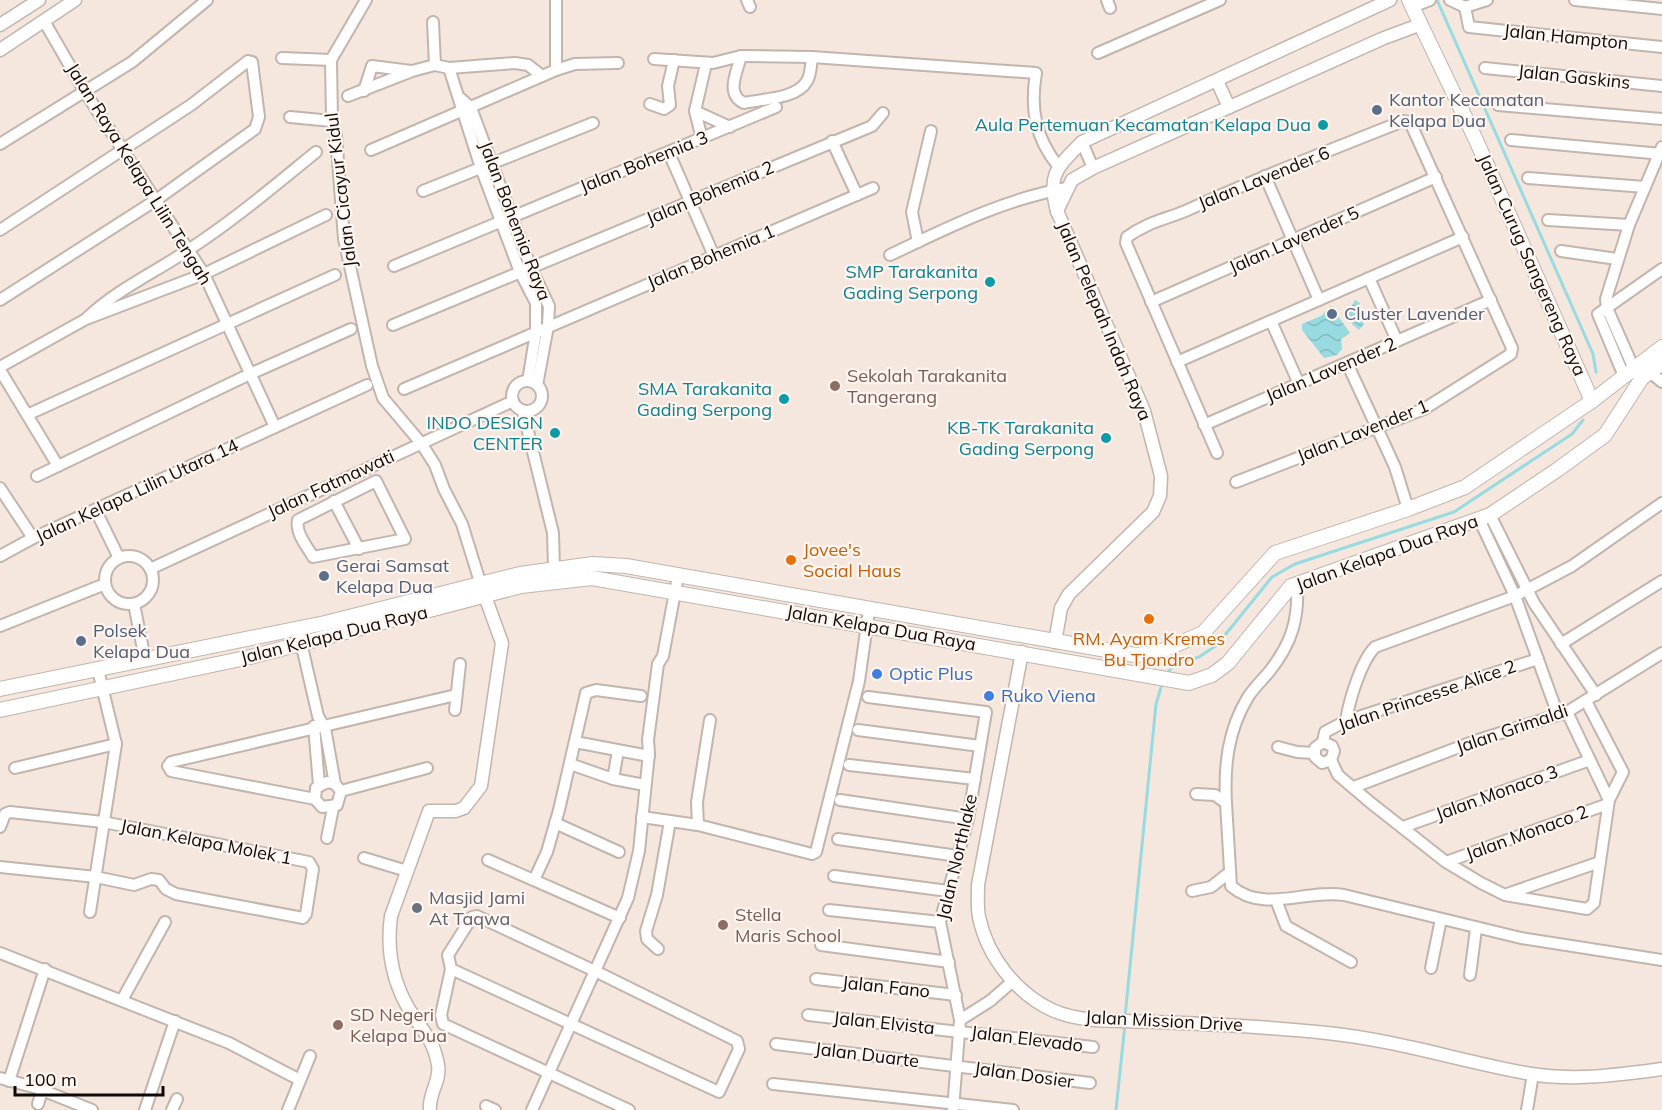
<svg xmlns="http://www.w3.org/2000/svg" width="1662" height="1110" viewBox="0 0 1662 1110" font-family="Mulish,sans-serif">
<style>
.water{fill:url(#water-waves)}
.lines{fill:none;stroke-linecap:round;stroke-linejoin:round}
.stream{stroke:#97dbe1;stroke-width:3}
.minor-casing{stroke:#c2b5ad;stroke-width:14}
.tertiary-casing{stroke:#c2b5ad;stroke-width:15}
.secondary-casing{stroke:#c2b5ad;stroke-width:16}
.minor{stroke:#fff;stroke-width:10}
.tertiary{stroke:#fff;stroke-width:12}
.secondary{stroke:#fff;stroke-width:14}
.service-dot{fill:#5c6f8a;stroke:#fef5f0;stroke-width:2}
.culture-dot{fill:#0f9aa8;stroke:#fef5f0;stroke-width:2}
.education-dot{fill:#8d6e63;stroke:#fef5f0;stroke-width:2}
.food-dot{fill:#e8710a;stroke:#fef5f0;stroke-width:2}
.shop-dot{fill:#3f7fe0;stroke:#fef5f0;stroke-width:2}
.worship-dot{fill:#6b7280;stroke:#fef5f0;stroke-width:2}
.labels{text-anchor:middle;stroke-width:4.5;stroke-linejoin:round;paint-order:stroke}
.street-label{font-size:18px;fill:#0f0b08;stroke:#fef5f0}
.service-label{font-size:18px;fill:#4e5e75;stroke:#fef5f0;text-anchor:start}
.culture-label{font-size:18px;fill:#0d838f;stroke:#fef5f0;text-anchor:end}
.education-label{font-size:18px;fill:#785e54;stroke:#fef5f0;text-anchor:start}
.food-label{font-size:18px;fill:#c56008;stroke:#fef5f0;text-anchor:start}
.shop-label{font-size:18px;fill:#366cbe;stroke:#fef5f0;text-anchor:start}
.worship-label{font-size:18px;fill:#5b616d;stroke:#fef5f0;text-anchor:start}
</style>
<defs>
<pattern id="water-waves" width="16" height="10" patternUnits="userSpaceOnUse" patternTransform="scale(1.5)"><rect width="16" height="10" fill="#97dbe1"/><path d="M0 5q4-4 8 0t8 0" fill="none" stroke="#81bbc0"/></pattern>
</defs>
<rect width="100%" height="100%" fill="#f5e7de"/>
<g class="water">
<path d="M1355,300L1360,303L1358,314L1364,324L1359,330L1352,324L1348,313Z"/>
<path d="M1331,306L1350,333L1341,339L1342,349L1337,355L1324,358L1302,330V324L1321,316Z"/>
</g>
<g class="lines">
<g class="stream">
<path d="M1437,0L1593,354L1596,372"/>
<path d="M1166,675L1173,666L1199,657L1217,645L1272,577L1295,564L1454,512L1572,434L1583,420"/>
<path d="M1125,1017L1156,704L1163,681"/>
<path d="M1116,1110L1125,1024"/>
</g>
<g class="minor-casing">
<g id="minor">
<path d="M366,0L331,60L332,121L336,135L344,239L372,366L383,398L421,443L435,465L444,489L462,524L481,585"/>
<path d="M747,0L750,7"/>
<path d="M1107,0L1110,8"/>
<path d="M1450,0L1465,7"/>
<path d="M1487,0L1465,7L1469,27L1662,47"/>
<path d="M1575,0L1662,9"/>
<path d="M1412,7L1430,0"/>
<path d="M44,21L85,92L204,274L275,427"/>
<path d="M433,22L435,65"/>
<path d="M1098,53L1220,0"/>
<path d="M741,56L812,57"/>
<path d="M282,58L331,60"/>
<path d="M654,59L713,63L741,56C737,72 725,94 744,103C762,99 797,99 807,81C811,75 811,64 812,57L1036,73C1030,109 1035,137 1058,166"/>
<path d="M449,68L481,168L520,272L536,303V332L528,381"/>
<path d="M1485,68L1662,86"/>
<path d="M556,70V0"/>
<path d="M364,91L372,66L411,71"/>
<path d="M348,96L412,71L435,65L449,68L515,63L528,65L542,76"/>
<path d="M460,98L471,108L531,268L549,306L548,326L537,385"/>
<path d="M650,104L664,109L670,105L668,86L674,60"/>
<path d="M1498,105L1662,119"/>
<path d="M695,111L730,127"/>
<path d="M290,117L332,121"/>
<path d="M702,139L695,111L705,68"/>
<path d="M1511,140L1662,154"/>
<path d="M832,141L857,195"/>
<path d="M1082,142L1093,168"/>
<path d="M0,144L132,62L207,0"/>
<path d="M371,150L556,70L575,64L618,63"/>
<path d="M669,153L714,256"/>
<path d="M1265,176L1319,300"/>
<path d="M1528,178L1645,187"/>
<path d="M423,191L593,123"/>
<path d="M1548,220L1629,225"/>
<path d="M0,230L191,105L248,61L252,62L259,117L255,129L156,200L0,300"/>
<path d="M918,242L912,212L931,131"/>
<path d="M1561,251L1617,259"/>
<path d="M890,255C947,228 1004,199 1067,188"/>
<path d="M394,266L776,107"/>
<path d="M1369,278L1397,341"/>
<path d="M1151,302L1436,177"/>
<path d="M88,317C118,289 154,273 188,250C233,221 274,186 316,152"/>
<path d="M1271,321L1299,384"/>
<path d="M393,325L872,126L883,113"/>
<path d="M1177,362L1463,237"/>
<path d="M1347,363L1395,467L1408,509"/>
<path d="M0,367L86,319L204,274L326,215"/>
<path d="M1634,369L1607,308L1606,299L1629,225L1662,147"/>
<path d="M0,370L58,466"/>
<path d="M1650,372L1662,382"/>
<path d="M1624,376L1598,314L1662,269"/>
<circle cx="527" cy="396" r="15"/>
<path d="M404,389L873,188"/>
<path d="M523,411L553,533L554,568"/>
<path d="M29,414L335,275"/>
<path d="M1204,425L1491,300"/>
<path d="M1217,453L1126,243L1127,237C1149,221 1168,219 1190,209C1259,177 1331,150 1403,121L1410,122L1512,348L1511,354L1424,409L1236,482"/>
<path d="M37,476L250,374L351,329"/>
<path d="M376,481L405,539L313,557C307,546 295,533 298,520Z"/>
<path d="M0,488L33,538"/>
<path d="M334,501L359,549"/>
<path d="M96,511L119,558"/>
<path d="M1490,515L1534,603L1596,695"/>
<path d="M1479,519L1515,596L1558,715"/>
<circle cx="129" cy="580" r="24"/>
<path d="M0,556L33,538L367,385"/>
<path d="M150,569L513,401"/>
<path d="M134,604L145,659"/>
<path d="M0,626L105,584"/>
<path d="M300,638L318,716L325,728L335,784L341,791L337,805L322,807L315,799L316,788L327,782L335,784"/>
<path d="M1561,644L1662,581"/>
<path d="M868,697L986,712L968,819L940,922L960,1020L953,1110"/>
<path d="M455,710L460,664"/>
<path d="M1567,712L1609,800"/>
<path d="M1346,721C1349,701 1361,661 1375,647L1515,596L1572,566L1662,503"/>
<path d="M314,726L319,785"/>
<path d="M858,730L980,746"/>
<path d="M575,742L649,756"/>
<path d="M1323,742L1325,732L1346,721L1538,659"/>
<path d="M1278,747L1297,752L1314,753"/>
<path d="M1331,760L1322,763L1315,757V748L1323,742L1332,746L1334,751L1331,760L1338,775L1371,803L1446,862L1481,883L1505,895L1587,909L1594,903L1609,800L1623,772L1586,701"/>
<path d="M570,764L613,779L645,785"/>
<path d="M849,765L975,779"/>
<path d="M15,768L116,744"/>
<path d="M613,779L618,751"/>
<path d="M1354,787L1475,741L1567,712L1662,653"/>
<path d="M341,791L427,768"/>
<path d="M1196,794L1215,795L1226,803L1231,886C1263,914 1306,889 1344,895L1521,938L1662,960"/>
<path d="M315,799L171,771L168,766L171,762L456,695"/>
<path d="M840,800L968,819"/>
<path d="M1226,803C1224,765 1228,730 1248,697C1254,688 1262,680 1269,672C1292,643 1299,619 1297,583"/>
<path d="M642,817L670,821"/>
<path d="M555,823L619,852"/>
<path d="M698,825L697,802L710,720"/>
<path d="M0,827L5,814L10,812L103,822L309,862L313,869L306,914L303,918L176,894L166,889L159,880L151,879L134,885L96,877L0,867"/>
<path d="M1403,827L1590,760"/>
<path d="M327,838L333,808"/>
<path d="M838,839L958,856"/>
<path d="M364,858L407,871"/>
<path d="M488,860L620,918"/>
<path d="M1446,862L1608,804"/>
<path d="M834,876L948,891"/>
<path d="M534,880L547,852L559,810L586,693L596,690L641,696"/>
<path d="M1192,891L1211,887L1230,872"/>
<path d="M1507,894L1600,862"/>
<path d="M1276,900L1286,926L1351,962"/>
<path d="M829,910L940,922"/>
<path d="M90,912L116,744L98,670"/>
<path d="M821,945L949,962"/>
<path d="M658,949L647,939L646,931L657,895L670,821L698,825L812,854L816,852L859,681L869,610"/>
<path d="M0,953L229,1043L300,1080"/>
<path d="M1431,968L1441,919"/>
<path d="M451,969L719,1092L739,1049L737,1041L595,971L477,916L472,917L448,955L451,969L441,1015L443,1024L629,1110"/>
<path d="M1470,975L1476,929"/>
<path d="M816,979L956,995"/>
<path d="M122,1000L165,922"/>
<path d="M808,1015L1093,1047"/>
<path d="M960,1020L990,1001L1013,981"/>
<path d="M776,1044L1090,1083"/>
<path d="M0,1078L37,1088L92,1110"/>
<path d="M9,1081L45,969"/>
<path d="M773,1084L1013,1110"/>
<path d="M38,1104L42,1091"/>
<path d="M486,1106L495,1110"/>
<path d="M145,1110L175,1021"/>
<path d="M172,1110L177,1099"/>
<path d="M288,1110L310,1056"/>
<path d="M532,1110L628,898L639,851L649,753L648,740L658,664L663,656L678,576"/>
<path d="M1527,1110L1533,1074"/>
</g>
</g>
<g class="tertiary-casing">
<g id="tertiary">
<path d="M0,25L39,0"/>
<path d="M0,50L75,0"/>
<path d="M1217,81L1229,107"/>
<path d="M1057,211L1072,180L1093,168L1384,38L1419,25"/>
<path d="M1055,642L1061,608L1069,594L1153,512L1160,496L1161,476L1144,411L1057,211C1047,174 1057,168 1082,142L1390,0"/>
<path d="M1022,652L978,885C978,895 977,907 979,917C987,956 1016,993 1052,1010C1083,1024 1122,1020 1155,1022C1212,1024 1270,1027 1327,1033C1396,1040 1463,1062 1531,1074C1574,1081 1619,1075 1662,1069"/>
<path d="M430,1110C428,1094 441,1081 438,1065C434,1042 426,1035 414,1017C393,986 386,953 391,916L429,811H456L464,808L481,786L502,643L482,588"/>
</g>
</g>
<g class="secondary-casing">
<g id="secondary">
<path d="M1409,0L1476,140L1592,401"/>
<path d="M0,689L325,623L520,574L593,564L626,566L1135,655L1157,653L1203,633L1275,553L1408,509L1465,487L1592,401L1662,347"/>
<path d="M0,710L250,657L521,586L592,578L1189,683L1212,675L1228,663L1291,586L1490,515L1557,470L1605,435L1642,378L1662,363"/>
</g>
</g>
<use href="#minor" class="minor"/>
<use href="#tertiary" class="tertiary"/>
<use href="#secondary" class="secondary"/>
</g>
<g class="service-dot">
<circle cx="1377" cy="110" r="6"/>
<circle cx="1332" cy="314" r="6"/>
<circle cx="324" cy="576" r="6"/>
<circle cx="81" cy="641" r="6"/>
</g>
<g class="culture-dot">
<circle cx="1323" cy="125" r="6"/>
<circle cx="990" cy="282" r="6"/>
<circle cx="784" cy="399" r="6"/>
<circle cx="555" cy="433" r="6"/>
<circle cx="1106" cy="438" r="6"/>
</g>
<g class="education-dot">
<circle cx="835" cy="386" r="6"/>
<circle cx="723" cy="925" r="6"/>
<circle cx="338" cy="1025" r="6"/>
</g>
<g class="food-dot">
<circle cx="791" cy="560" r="6"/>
<circle cx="1149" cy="619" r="6"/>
</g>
<g class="shop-dot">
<circle cx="877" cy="674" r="6"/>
<circle cx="989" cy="696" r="6"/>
</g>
<circle class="worship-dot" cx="417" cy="908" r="6"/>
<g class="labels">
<g class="street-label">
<text transform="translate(1566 37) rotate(6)" y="6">Jalan Hampton</text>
<text transform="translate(1574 77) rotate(6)" y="6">Jalan Gaskins</text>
<text transform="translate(644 162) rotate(-22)" y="6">Jalan Bohemia 3</text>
<text transform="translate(139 174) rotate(58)" y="6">Jalan Raya Kelapa Lilin Tengah</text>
<text transform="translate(1264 178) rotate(-22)" y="6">Jalan Lavender 6</text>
<text transform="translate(341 190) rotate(-97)" y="6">Jalan Cicayur Kidul</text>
<text transform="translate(710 193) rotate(-23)" y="6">Jalan Bohemia 2</text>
<text transform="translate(515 221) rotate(69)" y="6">Jalan Bohemia Raya</text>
<text transform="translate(1294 240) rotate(-24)" y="6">Jalan Lavender 5</text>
<text transform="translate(711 257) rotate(-23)" y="6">Jalan Bohemia 1</text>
<text transform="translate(1532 265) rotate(66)" y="6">Jalan Curug Sangereng Raya</text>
<text transform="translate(1104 321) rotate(67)" y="6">Jalan Pelepah Indah Raya</text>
<text transform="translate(1331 370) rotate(-23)" y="6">Jalan Lavender 2</text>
<text transform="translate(1363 431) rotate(-22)" y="6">Jalan Lavender 1</text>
<text transform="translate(331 484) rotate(-25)" y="6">Jalan Fatmawati</text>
<text transform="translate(137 491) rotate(-25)" y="6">Jalan Kelapa Lilin Utara 14</text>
<text transform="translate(1387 553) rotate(-20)" y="6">Jalan Kelapa Dua Raya</text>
<text transform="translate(881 628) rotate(10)" y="6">Jalan Kelapa Dua Raya</text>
<text transform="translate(334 635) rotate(-14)" y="6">Jalan Kelapa Dua Raya</text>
<text transform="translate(1427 696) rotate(-19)" y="6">Jalan Princesse Alice 2</text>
<text transform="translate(1512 729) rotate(-19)" y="6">Jalan Grimaldi</text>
<text transform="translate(1497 793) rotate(-20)" y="6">Jalan Monaco 3</text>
<text transform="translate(1527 833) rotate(-20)" y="6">Jalan Monaco 2</text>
<text transform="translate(206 842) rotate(11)" y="6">Jalan Kelapa Molek 1</text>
<text transform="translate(957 857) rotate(-77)" y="6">Jalan Northlake</text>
<text transform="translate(886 987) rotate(6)" y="6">Jalan Fano</text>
<text transform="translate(1164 1021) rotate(3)" y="6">Jalan Mission Drive</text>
<text transform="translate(884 1023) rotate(6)" y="6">Jalan Elvista</text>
<text transform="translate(1027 1039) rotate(7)" y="6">Jalan Elevado</text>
<text transform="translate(867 1055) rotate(7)" y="6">Jalan Duarte</text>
<text transform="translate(1024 1075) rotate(8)" y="6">Jalan Dosier</text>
</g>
<g class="service-label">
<text x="1389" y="106">Kantor Kecamatan<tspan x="1389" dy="21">Kelapa Dua</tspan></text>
<text x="1344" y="320">Cluster Lavender</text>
<text x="336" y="572">Gerai Samsat<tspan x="336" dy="21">Kelapa Dua</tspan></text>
<text x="93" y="637">Polsek<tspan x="93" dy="21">Kelapa Dua</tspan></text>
</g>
<g class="culture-label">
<text x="1311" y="131">Aula Pertemuan Kecamatan Kelapa Dua</text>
<text x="978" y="278">SMP Tarakanita<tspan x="978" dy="21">Gading Serpong</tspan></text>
<text x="772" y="395">SMA Tarakanita<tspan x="772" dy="21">Gading Serpong</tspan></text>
<text x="543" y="429">INDO DESIGN<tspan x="543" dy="21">CENTER</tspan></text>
<text x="1094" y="434">KB-TK Tarakanita<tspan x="1094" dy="21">Gading Serpong</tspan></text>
</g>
<g class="education-label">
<text x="847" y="382">Sekolah Tarakanita<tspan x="847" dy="21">Tangerang</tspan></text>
<text x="735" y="921">Stella<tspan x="735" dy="21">Maris School</tspan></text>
<text x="350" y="1021">SD Negeri<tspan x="350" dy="21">Kelapa Dua</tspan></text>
</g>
<g class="food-label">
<text x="803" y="556">Jovee's<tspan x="803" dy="21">Social Haus</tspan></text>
<text x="1149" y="645" text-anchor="middle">RM. Ayam Kremes<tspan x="1149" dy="21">Bu Tjondro</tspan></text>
</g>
<g class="shop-label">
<text x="889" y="680">Optic Plus</text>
<text x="1001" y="702">Ruko Viena</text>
</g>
<g class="worship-label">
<text x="429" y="904">Masjid Jami<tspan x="429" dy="21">At Taqwa</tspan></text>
</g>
</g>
<path d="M15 1086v9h148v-9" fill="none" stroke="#0f0b08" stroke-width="3"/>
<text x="24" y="1086" font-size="18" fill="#0f0b08" stroke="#fef5f0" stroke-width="4.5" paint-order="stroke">100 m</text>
</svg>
